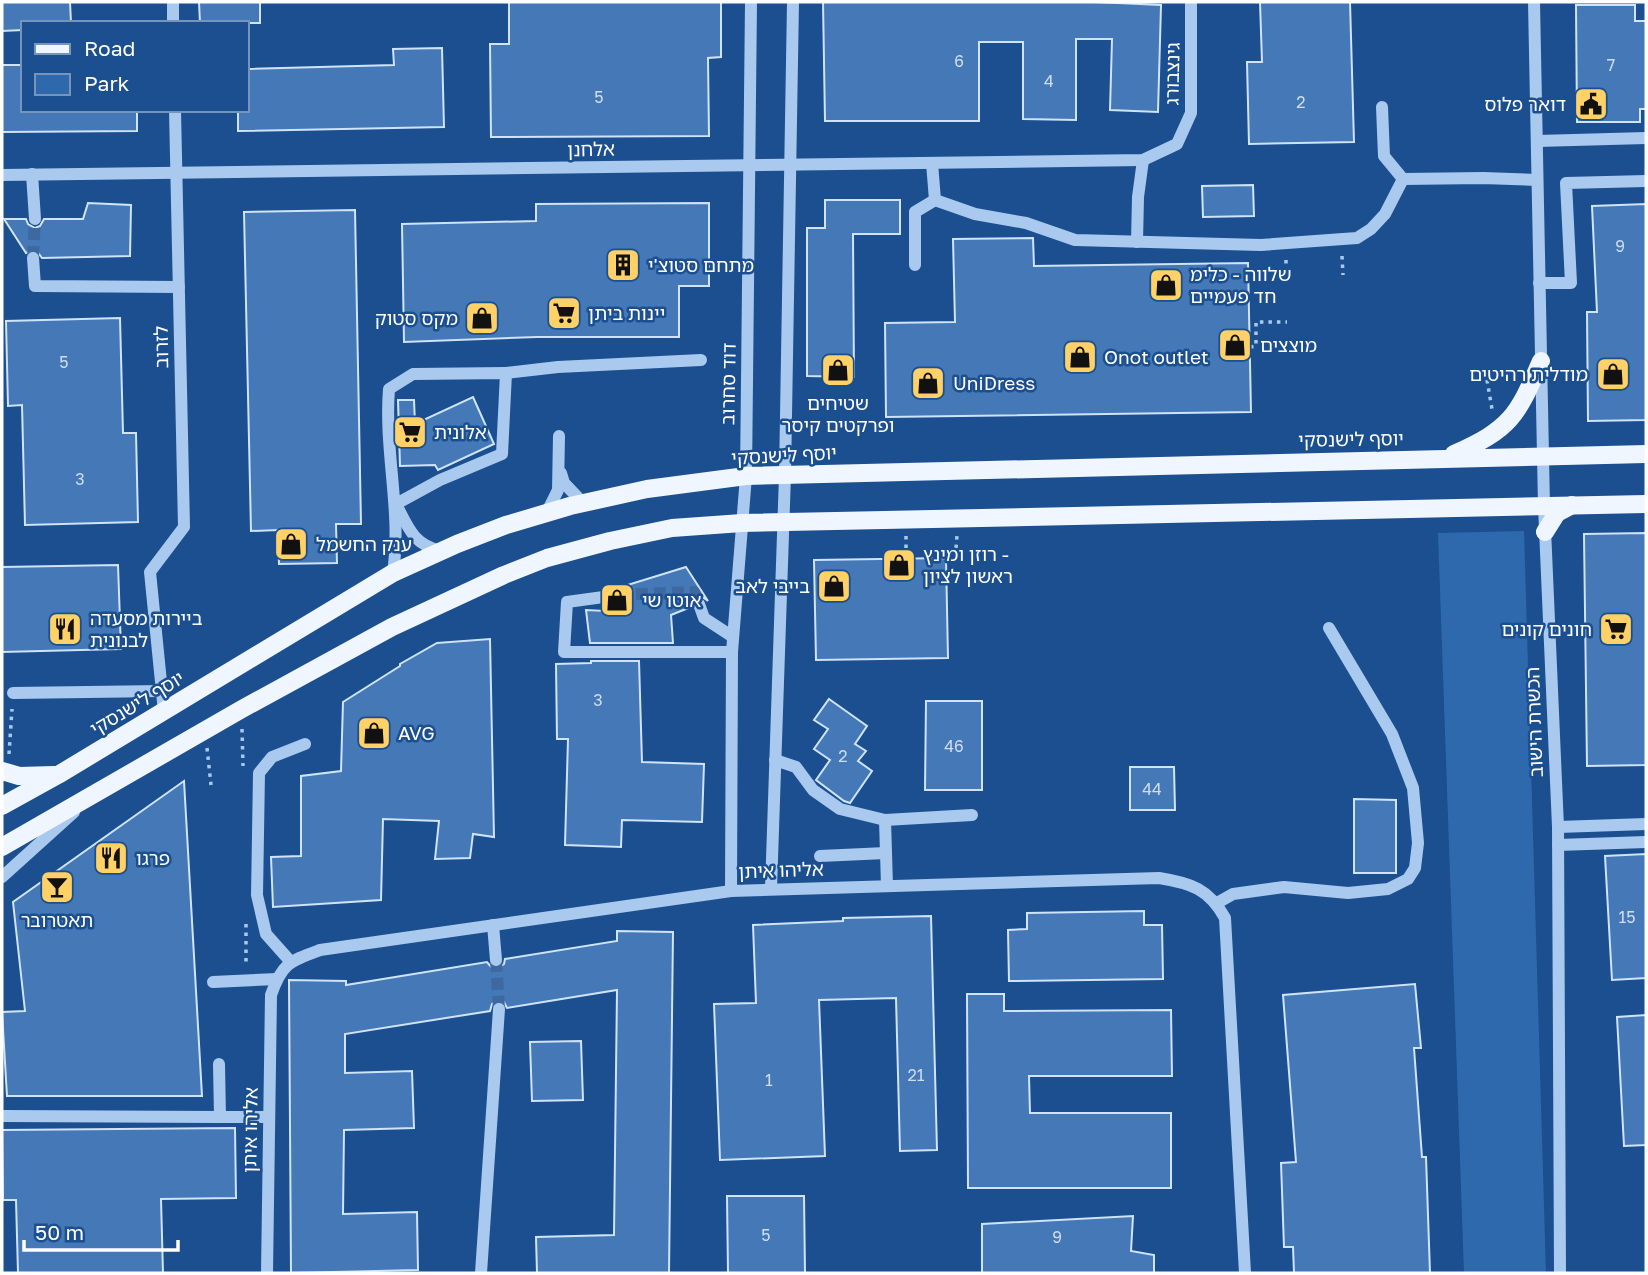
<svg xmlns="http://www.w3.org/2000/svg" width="1648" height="1275" viewBox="0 0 1648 1275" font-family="'Golos Text','Noto Sans Hebrew',sans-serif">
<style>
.green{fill:#2e69ad}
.building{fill:#4478b7;stroke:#cfe3fa;stroke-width:2}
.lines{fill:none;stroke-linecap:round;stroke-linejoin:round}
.minor-tunnel{stroke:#3d69a0;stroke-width:12;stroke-dasharray:12 6;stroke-linecap:butt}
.path{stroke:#a9c9ee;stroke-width:3.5;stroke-dasharray:3.5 5;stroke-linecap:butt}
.minor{stroke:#a9c9ee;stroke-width:12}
.major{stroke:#f0f6ff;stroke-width:18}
.labels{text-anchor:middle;stroke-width:5;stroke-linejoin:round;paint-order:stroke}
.number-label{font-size:16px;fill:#d0dded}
.street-label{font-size:19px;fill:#fff;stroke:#1b4f8f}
.poi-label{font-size:19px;fill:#fff;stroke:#1b4f8f;text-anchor:start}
</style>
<rect width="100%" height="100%" fill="#1b4f8f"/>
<path class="green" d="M1524,531L1546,1273H1464L1438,533Z"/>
<g class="building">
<path d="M2,2H70L71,23H23V30L2,31Z"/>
<path d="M199,2H260V23H200Z"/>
<path d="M509,2H721V57L708,58L709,136L491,137L490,44H509Z"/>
<path d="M823,2H1095L1161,5L1158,112L1110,110L1112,39H1076V120L1023,119V42H979V121H825Z"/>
<path d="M1260,2H1350L1354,142L1249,144L1247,62H1262Z"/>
<path d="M1576,5H1635V21H1646V109H1640V122H1577Z"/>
<path d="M442,48L444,127L238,131V110H247V69L394,65L393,49Z"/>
<path d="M2,65H23V110H137V131L2,132Z"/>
<path d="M1253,185L1254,216L1203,217L1202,186Z"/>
<path d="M825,200H900V234H853L854,377L807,376V228H825Z"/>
<path d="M88,203L131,205L130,256L42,258L36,250L26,253L4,219H26L28,224L35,228L40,226L44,219H83Z"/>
<path d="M709,203V286H679V337H537L404,342L402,224L536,221V204Z"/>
<path d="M1646,204V420L1588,421L1587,312H1597L1592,206Z"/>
<path d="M355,210L361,524H336L337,563L279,564L278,530L251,531L244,212Z"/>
<path d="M1033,238L1034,266L1248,263L1251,412L886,417L885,323L955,322L953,239Z"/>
<path d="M120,318L123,433H136L138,522L25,525L22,405L8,406L6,321Z"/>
<path d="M473,397L494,444L438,470L435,465L400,466L398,400H414L415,424Z"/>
<path d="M1646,533V765L1587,766L1584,534Z"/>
<path d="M946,558L948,658L816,660L814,560Z"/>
<path d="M118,565L121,649L2,652V567Z"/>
<path d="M686,567L708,601L701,596H695L691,602V607L671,615L673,643H590L586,610L626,612L622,603L626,599V593L621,587Z"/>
<path d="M490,639L494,837L473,834L470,858L435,859L439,821L383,819L381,900L273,907L271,857L301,856V776L341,771L343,702L400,666V664L437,643Z"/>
<path d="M591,661H639L642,762L704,764L702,822L622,820L621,847L565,845L568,739H557L556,664L591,663Z"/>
<path d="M829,699L867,726L855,744L866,751L858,761L872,771L850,803L844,801L816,780L830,760L814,749L828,729L814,720Z"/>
<path d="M926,701H982V790H925Z"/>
<path d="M1130,767H1174L1175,810H1130Z"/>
<path d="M184,781L202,1096H7L2,1012L25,1011L13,902Z"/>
<path d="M1354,799L1396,800V873H1354Z"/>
<path d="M1646,854V978L1612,980L1605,856Z"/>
<path d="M1144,911V925H1162L1163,979L1009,981L1008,930L1027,929V913Z"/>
<path d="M931,916L937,1150L900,1151L896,998L819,1000L825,1156L720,1160L714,1004L756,1003L753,925L843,921V918Z"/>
<path d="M617,931L673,932L669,1273H537L536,1237L614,1235L617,990L507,1008L504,1002L499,1000L492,1004L490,1011L345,1034V1073L412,1071L414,1128L344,1130L343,1214L417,1212L418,1270L291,1273L289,980L346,981V985L487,962L492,968L497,969L504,964L505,959L617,941Z"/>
<path d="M1415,984L1421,1048H1414L1422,1157H1426L1430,1273H1294L1293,1247H1284L1281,1163L1296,1162L1283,995Z"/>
<path d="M967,994H1004V1011L1171,1010L1172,1076H1029L1030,1113H1171V1188H968Z"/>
<path d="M1646,1015V1145L1624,1146L1617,1017Z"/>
<path d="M581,1041L583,1100L532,1101L530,1042Z"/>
<path d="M235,1128L236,1198L161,1199L163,1273H18L16,1200H3L2,1130Z"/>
<path d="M727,1196H804L805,1273H728Z"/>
<path d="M1133,1216L1131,1251L1154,1255V1273H982V1224Z"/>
</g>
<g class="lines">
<g class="minor-tunnel">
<path d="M33,258L35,219"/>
<path d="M618,595L694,592L699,604"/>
<path d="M496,960L499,1009"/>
</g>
<g class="path">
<path d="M1342,256L1343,275"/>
<path d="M1286,260V272"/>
<path d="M1250,347L1256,346V322H1287"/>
<path d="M1487,380L1492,409"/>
<path d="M906,536V548"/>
<path d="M956,548L957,535"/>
<path d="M242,729L243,766"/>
<path d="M207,748L211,785"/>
<path d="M9,754L12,709"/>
<path d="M246,924V966"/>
</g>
<g class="minor">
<path d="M173,2V23"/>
<path d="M1534,2L1544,506L1558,827L1560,1273"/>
<path d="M1382,107L1384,156L1403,179"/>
<path d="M1537,141L1646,138"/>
<path d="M932,163L935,200"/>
<path d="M32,174L35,219"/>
<path d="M2,175L1143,160L1177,144L1191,113V2"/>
<path d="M935,200L975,214L1026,223L1075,240L1261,245L1357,238L1371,229L1385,214L1403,179L1483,178L1537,180"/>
<path d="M1137,242L1138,197L1143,160"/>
<path d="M33,258L35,286L179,287"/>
<path d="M915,265V212L935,200"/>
<path d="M1539,283H1571L1566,183L1646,181"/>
<path d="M506,373L558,367L701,360"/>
<path d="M561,473L564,483L583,503"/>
<path d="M399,510C410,532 416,545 441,551"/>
<path d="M546,514L558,490L559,436"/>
<path d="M393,573C402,511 384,452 389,389L413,374L506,373L502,454L440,480L396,504"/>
<path d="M618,595L567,602L564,652H732"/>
<path d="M699,604L704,618L733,637"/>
<path d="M13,693L162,691"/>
<path d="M164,712L150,572L184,527L175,110"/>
<path d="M775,760L796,767L813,790L840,809L885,820L972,815"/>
<path d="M885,820L887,886"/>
<path d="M1558,827L1646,824"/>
<path d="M1558,845L1646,842"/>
<path d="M820,856L886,853"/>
<path d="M2,877L74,812"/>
<path d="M771,889L785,475L793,2"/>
<path d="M731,891L732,652L746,476L751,2"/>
<path d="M1217,903L1233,894L1284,887L1348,893L1388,889L1408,879L1415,868L1418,843L1413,788L1392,734L1329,628"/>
<path d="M493,925L496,960"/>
<path d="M290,961L266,934L257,895L259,773L272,757L305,744"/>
<path d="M213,982L277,979"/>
<path d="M219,1064L220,1117H269"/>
<path d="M2,1116L220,1117"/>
<path d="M267,1273L271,995C282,963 290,961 320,950L731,891L1159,878C1191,883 1209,889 1225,918L1245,1273"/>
<path d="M481,1273L499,1009"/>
</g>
<g class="major">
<path d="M1454,454C1510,429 1517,417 1541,361"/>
<path d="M1545,532L1557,513L1572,505"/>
<path d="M2,771L19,776L54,775"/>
<path d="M2,806L58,775L393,573L457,544L506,525L570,506L647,489L746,476L1646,454"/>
<path d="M2,847L242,709L392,627L504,575L547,558L610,541L672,528L742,523L1646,504"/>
</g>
</g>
<defs>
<g id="civic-square" transform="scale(1.75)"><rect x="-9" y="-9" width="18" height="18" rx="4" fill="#ffd166" stroke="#1b4f8f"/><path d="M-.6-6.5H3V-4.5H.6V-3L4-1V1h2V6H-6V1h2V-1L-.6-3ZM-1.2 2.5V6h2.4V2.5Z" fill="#111"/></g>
<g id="building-square" transform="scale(1.75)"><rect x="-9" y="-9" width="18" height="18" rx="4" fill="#ffd166" stroke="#1b4f8f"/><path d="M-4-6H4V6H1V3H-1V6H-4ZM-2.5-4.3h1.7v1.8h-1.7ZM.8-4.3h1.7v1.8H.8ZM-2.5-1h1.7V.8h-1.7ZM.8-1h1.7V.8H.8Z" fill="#111"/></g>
<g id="shop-square" transform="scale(1.75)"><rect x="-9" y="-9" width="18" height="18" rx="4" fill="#ffd166" stroke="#1b4f8f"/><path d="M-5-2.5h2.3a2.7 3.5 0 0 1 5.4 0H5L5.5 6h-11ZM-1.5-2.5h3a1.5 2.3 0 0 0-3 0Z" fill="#111"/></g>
<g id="supermarket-square" transform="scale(1.75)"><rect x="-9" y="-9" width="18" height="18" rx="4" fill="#ffd166" stroke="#1b4f8f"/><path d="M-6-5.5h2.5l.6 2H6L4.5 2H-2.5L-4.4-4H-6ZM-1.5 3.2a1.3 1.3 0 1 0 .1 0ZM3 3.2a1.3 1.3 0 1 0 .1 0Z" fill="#111"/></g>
<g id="restaurant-square" transform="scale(1.75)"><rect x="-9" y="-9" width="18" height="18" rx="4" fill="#ffd166" stroke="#1b4f8f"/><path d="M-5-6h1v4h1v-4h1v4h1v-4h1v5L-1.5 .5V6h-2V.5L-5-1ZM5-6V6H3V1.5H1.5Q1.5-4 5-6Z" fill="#111"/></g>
<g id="bar-square" transform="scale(1.75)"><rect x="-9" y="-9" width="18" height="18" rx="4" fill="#ffd166" stroke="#1b4f8f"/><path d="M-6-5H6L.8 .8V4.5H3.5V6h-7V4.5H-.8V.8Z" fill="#111"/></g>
</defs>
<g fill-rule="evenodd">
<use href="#civic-square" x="1591" y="104"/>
<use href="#building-square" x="623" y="265"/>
<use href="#shop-square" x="1166" y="285"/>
<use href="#supermarket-square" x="564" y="313"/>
<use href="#shop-square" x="482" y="318"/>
<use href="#shop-square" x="1235" y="345"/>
<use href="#shop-square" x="1080" y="357"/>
<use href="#shop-square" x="838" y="370"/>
<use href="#shop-square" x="1613" y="374"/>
<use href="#shop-square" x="928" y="383"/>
<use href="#supermarket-square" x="410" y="432"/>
<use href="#shop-square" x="291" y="544"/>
<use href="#shop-square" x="899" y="565"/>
<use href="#shop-square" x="834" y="586"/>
<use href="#shop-square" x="617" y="600"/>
<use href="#restaurant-square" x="65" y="629"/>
<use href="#supermarket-square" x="1616" y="629"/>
<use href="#shop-square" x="374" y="733"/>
<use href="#restaurant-square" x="111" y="858"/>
<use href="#bar-square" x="57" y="887"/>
</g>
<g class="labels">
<g class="number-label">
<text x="959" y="67">6</text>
<text x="1611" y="71">7</text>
<text x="1049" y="87">4</text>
<text x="599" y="103">5</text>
<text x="1301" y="108">2</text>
<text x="1620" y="252">9</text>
<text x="64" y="368">5</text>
<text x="80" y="485">3</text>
<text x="598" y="706">3</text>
<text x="954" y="752">46</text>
<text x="843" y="762">2</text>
<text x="1152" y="795">44</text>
<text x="1627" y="923">15</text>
<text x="916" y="1081">21</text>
<text x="769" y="1086">1</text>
<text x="766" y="1241">5</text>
<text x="1057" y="1243">9</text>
</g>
<g class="street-label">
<text transform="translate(1172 74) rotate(-89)" y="7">גינצבורג</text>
<text transform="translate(591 149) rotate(-1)" y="7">אלחנן</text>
<text transform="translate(161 347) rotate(-91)" y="7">לזרוב</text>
<text transform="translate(728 384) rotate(-89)" y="7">דוד סחרוב</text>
<text transform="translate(1351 439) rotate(-1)" y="7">יוסף לישנסקי</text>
<text transform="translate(784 455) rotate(-3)" y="7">יוסף לישנסקי</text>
<text transform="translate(137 703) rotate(-31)" y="7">יוסף לישנסקי</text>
<text transform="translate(1534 722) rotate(-92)" y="7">הכשרת הישוב</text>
<text transform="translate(781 870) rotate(-2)" y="7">אליהו איתן</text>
<text transform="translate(250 1130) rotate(-89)" y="7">אליהו איתן</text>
</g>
<g class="poi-label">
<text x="1566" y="111" text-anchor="end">דואר פלוס</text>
<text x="648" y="272">מתחם סטוצ'י</text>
<text x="1190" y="281">שלווה - כלימ<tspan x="1190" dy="22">חד פעמיים</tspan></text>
<text x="588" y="320">יינות ביתן</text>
<text x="458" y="325" text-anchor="end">מקס סטוק</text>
<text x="1260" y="352">מוצצים</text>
<text x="1104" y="364">Onot outlet</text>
<text x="1588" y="381" text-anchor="end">מודלית רהיטים</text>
<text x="953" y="390">UniDress</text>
<text x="838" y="410" text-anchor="middle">שטיחים<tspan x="838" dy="22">ופרקטים קיסר</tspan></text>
<text x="434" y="439">אלונית</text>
<text x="316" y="551">ענק החשמל</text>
<text x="923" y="561">רוזן ומינץ -<tspan x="923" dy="22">ראשון לציון</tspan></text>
<text x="810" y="593" text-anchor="end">בייבי לאב</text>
<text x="642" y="607">אוטו שי</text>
<text x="90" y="625">ביירות מסעדה<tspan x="90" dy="22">לבנונית</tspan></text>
<text x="1592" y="636" text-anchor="end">חונים קונים</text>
<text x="398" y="740">AVG</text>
<text x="136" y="865">פרגו</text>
<text x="57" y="927" text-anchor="middle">תאטרובר</text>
</g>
</g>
<rect width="1648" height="1275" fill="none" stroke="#ffffff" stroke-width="7"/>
<rect x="21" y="21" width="228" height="91" fill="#1b4f8f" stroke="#7695bc" stroke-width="2"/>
<rect x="35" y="44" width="35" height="10" fill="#f0f6ff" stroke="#7695bc" stroke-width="2"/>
<text x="84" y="56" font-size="21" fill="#ffffff">Road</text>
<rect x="35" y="74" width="35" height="21" fill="#2e69ad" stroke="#7695bc" stroke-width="2"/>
<text x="84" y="91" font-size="21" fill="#ffffff">Park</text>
<path d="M24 1240v10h154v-10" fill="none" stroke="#ffffff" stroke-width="3.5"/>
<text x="35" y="1240" font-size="21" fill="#ffffff" stroke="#1b4f8f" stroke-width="5" paint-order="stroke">50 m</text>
</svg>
